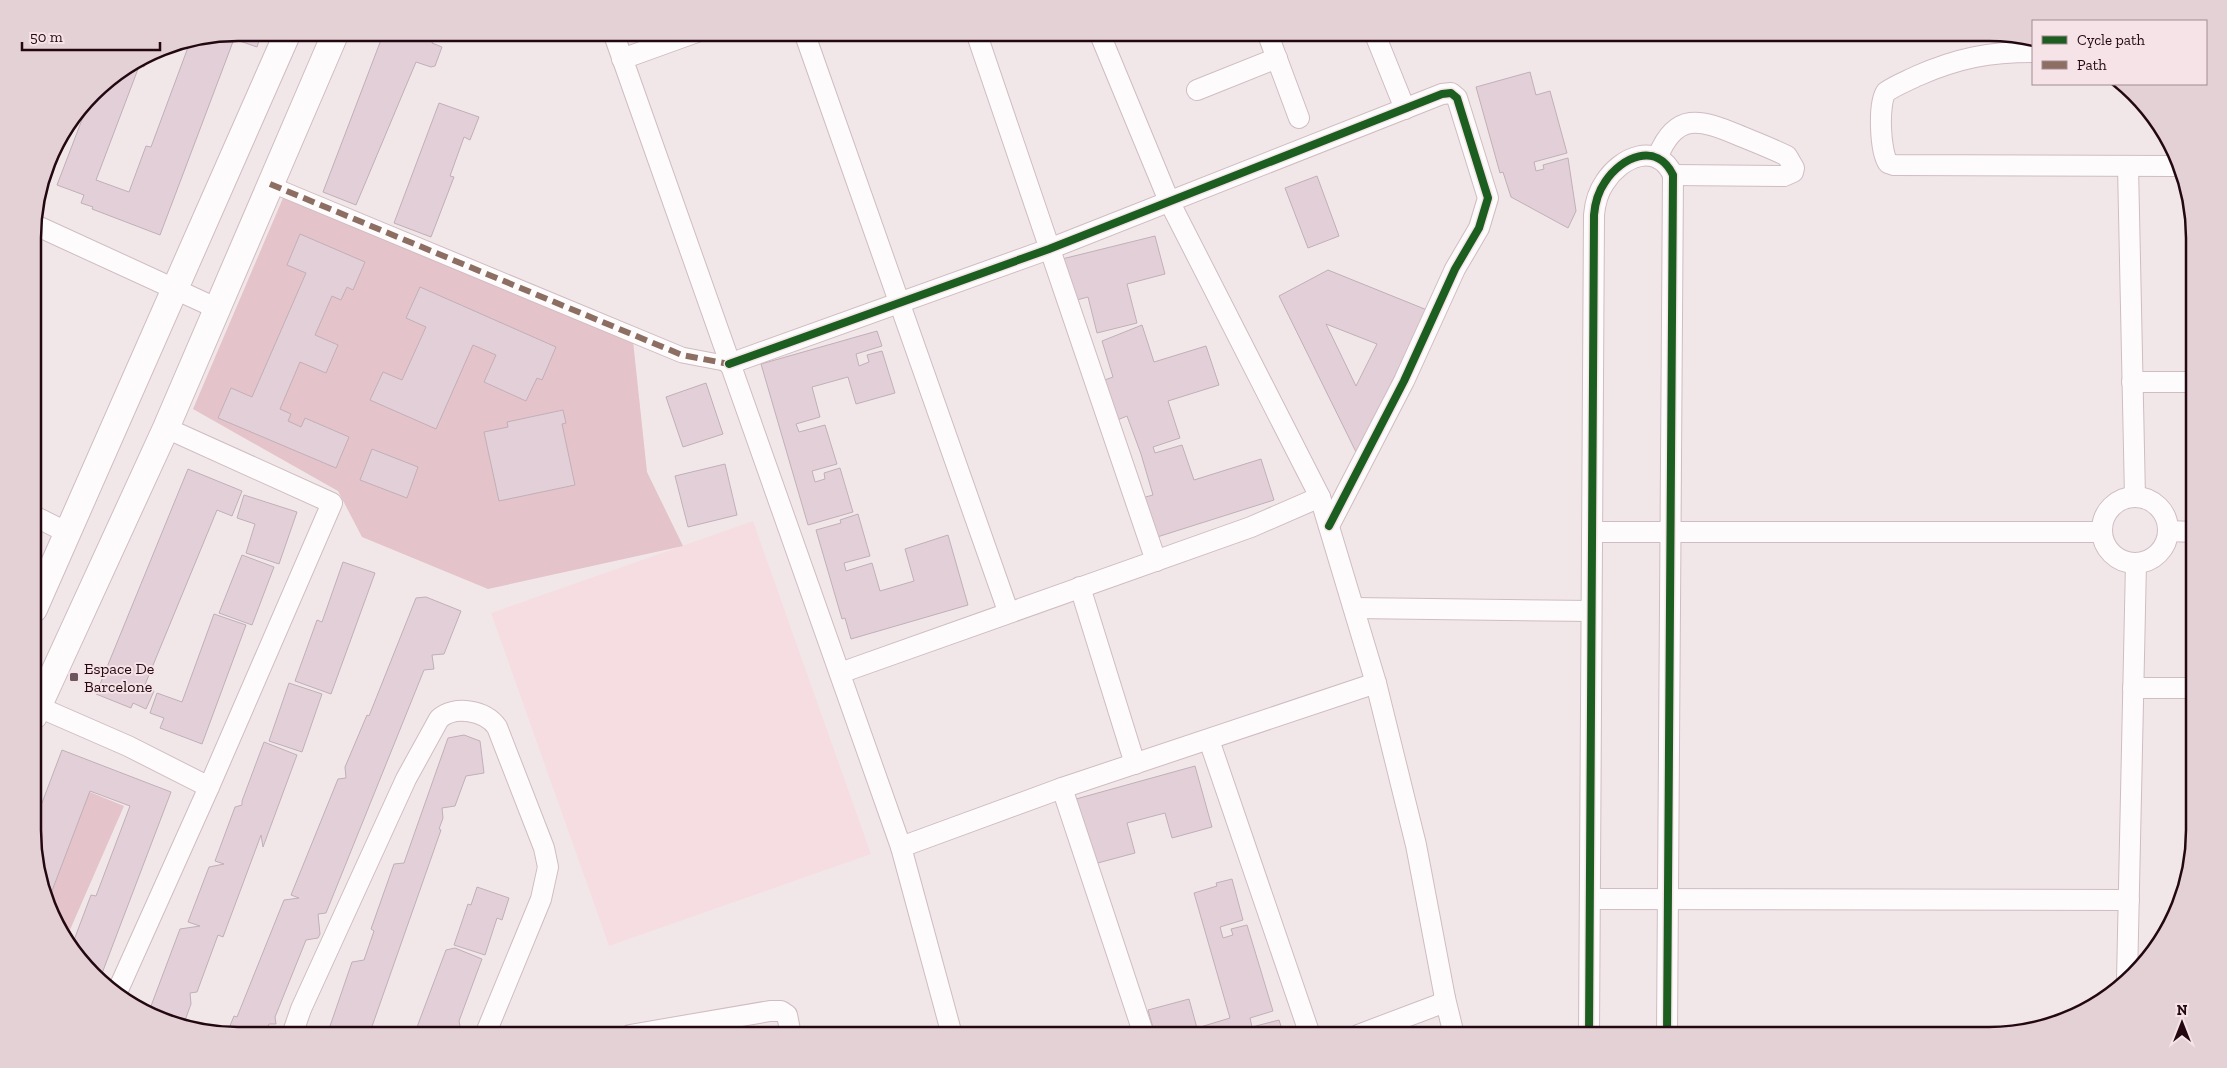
<svg xmlns="http://www.w3.org/2000/svg" width="2227" height="1068" viewBox="0 0 2227 1068" font-family="'Zilla Slab',serif">
<style>
.built{fill:#f6dde2}
.green{fill:#e4c3ca}
.building{fill:#e3cfd8;stroke:#c1afb8;fill-rule:evenodd}
.lines{fill:none;stroke-linecap:round;stroke-linejoin:round}
.pedestrian-casing{stroke:#d0bcc1;stroke-width:17}
.minor-casing{stroke:#d0bcc1;stroke-width:22}
.tertiary-casing{stroke:#d0bcc1;stroke-width:28}
.pedestrian{stroke:#fdfbfc;stroke-width:15}
.minor{stroke:#fdfbfc;stroke-width:20}
.tertiary{stroke:#fdfbfc;stroke-width:26}
.quiet{stroke:#8d6e63;stroke-width:6;stroke-dasharray:12 6;stroke-linecap:butt}
.cycleway-casing{stroke:#f5e3e7;stroke-width:11}
.cycleway{stroke:#1b5e20;stroke-width:8}
.poi-dot{fill:#6c565d;stroke:#f5e3e7;stroke-width:2}
.labels{text-anchor:middle;stroke-width:4;stroke-linejoin:round;paint-order:stroke}
.poi-label{font-size:16px;fill:#240811;stroke:#f5e3e7;text-anchor:start}
.rim{fill:none;stroke:#240811;stroke-width:2.5}
</style>
<rect width="100%" height="100%" fill="#f1e7e9"/>
<path class="built" d="M753,521L871,854L609,946L491,613Z"/>
<g class="green">
<path d="M286,191L633,341L647,472L683,546L488,589L362,537L338,491L193,409Z"/>
<path d="M85,790L124,806L66,939L48,908L43,891Z"/>
</g>
<g class="building">
<path d="M238,32H262L257,47L234,39L160,235L92,209L93,207L81,203L84,195L57,185L83,117L80,116L82,110L102,84L130,66L138,69L96,180L129,192L146,146L151,147L190,42Z"/>
<path d="M384,32H436L432,43L442,47L435,66L431,67L416,62L356,205L323,192Z"/>
<path d="M148,55L144,67L134,64Z"/>
<path d="M1530,72L1536,95L1550,91L1567,153L1534,162L1536,171L1544,169L1543,165L1568,158L1576,211L1568,228L1511,197L1503,172L1500,173L1476,87Z"/>
<path d="M439,103L479,117L470,140L464,137L450,176L454,177L431,237L394,223Z"/>
<path d="M1317,176L1339,236L1308,248L1285,188Z"/>
<path d="M300,234L365,262L353,290L347,287L341,300L332,296L315,335L338,345L326,373L300,362L280,409L291,414L288,421L301,427L305,418L349,437L336,468L218,418L231,388L252,397L306,273L287,265Z"/>
<path d="M1155,236L1165,274L1127,284L1137,323L1097,333L1088,297L1073,301L1062,259Z"/>
<path d="M1328,270L1427,310L1357,454L1279,296ZM1326,324L1377,344L1356,386Z"/>
<path d="M420,287L556,347L542,380L537,378L526,401L484,382L496,355L473,345L436,429L370,400L383,372L402,380L426,327L406,318Z"/>
<path d="M1142,325L1154,362L1206,346L1219,385L1168,401L1180,438L1153,447L1155,453L1182,445L1194,480L1261,459L1274,500L1154,538L1142,498L1153,495L1141,454L1127,416L1115,421L1102,381L1113,377L1102,341Z"/>
<path d="M877,331L882,346L856,354L859,366L869,362L867,355L882,351L895,393L856,404L848,377L812,387L820,417L796,424L799,432L825,425L837,464L812,471L815,482L825,479L824,473L840,468L853,512L808,525L761,364Z"/>
<path d="M706,383L723,434L683,447L666,397Z"/>
<path d="M563,410L566,423L562,424L575,485L499,501L484,432L508,427L507,422Z"/>
<path d="M372,449L418,467L407,498L360,480Z"/>
<path d="M725,464L737,515L688,527L675,476Z"/>
<path d="M188,469L242,491L232,516L217,510L144,687L154,691L146,709L133,703L131,708L96,694Z"/>
<path d="M244,495L297,512L279,564L246,553L255,524L237,518Z"/>
<path d="M858,514L870,556L844,563L846,571L872,563L880,591L914,581L905,549L948,535L968,605L851,639L845,618L842,619L816,530L841,523L840,520Z"/>
<path d="M242,555L274,567L252,625L219,613Z"/>
<path d="M343,562L375,573L331,694L295,681L317,620L322,622Z"/>
<path d="M426,597L461,611L444,654L432,655L434,669L424,670L326,913L318,914L320,934L318,938L306,940L275,1017L276,1024H269L265,1035L238,1036L227,1033L234,1016L237,1017L284,900L299,898L291,895L338,779L346,778L345,767L367,715L369,716L416,598Z"/>
<path d="M214,614L246,625L202,744L160,728L164,718L150,713L157,693L182,702Z"/>
<path d="M289,683L322,694L302,752L269,741Z"/>
<path d="M464,735L480,741L484,773L466,776L455,806L442,808L443,818L439,829L441,830L369,1035H327L352,962L364,960L374,931L371,929L394,864L404,863L448,738Z"/>
<path d="M264,742L297,755L263,847L261,835L223,937L218,935L197,992L190,993L191,1004L184,1023L148,1014L180,929L200,926L188,922L209,867L224,864L215,861L235,807L242,805V801Z"/>
<path d="M62,750L171,792L101,976L75,955L71,948L91,895L96,896L130,806L90,791L47,904L34,857V824Z"/>
<path d="M1195,766L1212,827L1172,838L1165,813L1127,823L1135,853L1094,864L1076,799Z"/>
<path d="M1232,879L1243,920L1220,927L1223,938L1233,935L1231,929L1247,925L1273,1011L1250,1018L1252,1027L1279,1020L1284,1035H1155L1148,1010L1189,999L1197,1028L1230,1018L1194,893L1217,886L1216,883Z"/>
<path d="M477,887L509,898L502,920L497,918L485,955L454,945L468,904L471,905Z"/>
<path d="M455,948L482,959L459,1021L461,1031L452,1032L451,1035H414L446,950Z"/>
</g>
<g class="lines">
<g class="pedestrian-casing">
<path id="pedestrian" d="M270,184L682,355L729,364"/>
</g>
<g class="minor-casing">
<g id="minor">
<path d="M613,32L901,847L952,1035"/>
<path d="M804,32L1008,611"/>
<path d="M976,32L1156,561"/>
<path d="M1099,32L1169,201L1320,497L1376,683L1416,845L1445,998L1454,1035"/>
<path d="M1267,32L1299,118"/>
<path d="M1374,32L1405,109"/>
<path d="M2033,52C1989,52 1958,58 1917,76C1907,81 1896,85 1886,92C1878,104 1880,151 1888,163L1894,165L2176,166"/>
<path d="M622,59L697,32"/>
<path d="M1197,90L1277,58"/>
<path d="M1658,156C1676,112 1700,119 1738,135C1755,142 1771,148 1787,156L1794,168L1793,172L1784,176L1673,175"/>
<path d="M2128,166L2135,497"/>
<path d="M33,224L216,308"/>
<path d="M729,364L1049,249L1442,94L1451,93L1457,98L1488,198L1479,228L1455,269L1404,381L1329,526"/>
<path d="M2132,382H2193"/>
<circle cx="2135" cy="530" r="33"/>
<path d="M34,516L66,532"/>
<path d="M2168,531L2194,532"/>
<path d="M1592,532H2102"/>
<path d="M1080,587L1135,764"/>
<path d="M1354,608L1591,611"/>
<path d="M840,673L1251,527L1320,497"/>
<path d="M2133,688H2194"/>
<path d="M34,705L128,746L209,787"/>
<path d="M1209,740L1310,1035"/>
<path d="M1062,788L1144,1035"/>
<path d="M901,847L1062,788L1376,683"/>
<path d="M1590,899L2129,900"/>
<path d="M2127,980L2136,563"/>
<path d="M118,990L209,787L332,503L166,428"/>
<path d="M292,1035L301,1009L406,779L439,719C454,705 485,710 497,727L544,848L548,867L541,899L485,1035"/>
<path d="M630,1035L770,1011H781L787,1015L791,1035"/>
<path d="M1358,1035L1440,1004L1445,998"/>
<path d="M1589,1035L1594,215C1595,203 1598,192 1605,182C1621,157 1657,141 1673,175L1667,1035"/>
</g>
</g>
<g class="tertiary-casing">
<g id="tertiary">
<path d="M34,609L288,32"/>
<path d="M34,716L166,428L336,32"/>
</g>
</g>
<use href="#pedestrian" class="pedestrian"/>
<use href="#minor" class="minor"/>
<use href="#tertiary" class="tertiary"/>
<path class="quiet" d="M270,184L682,355L729,364"/>
<g class="cycleway-casing">
<g id="cycleway">
<path d="M729,364L1049,249L1442,94L1451,93L1457,98L1488,198L1479,228L1455,269L1404,381L1329,526"/>
<path d="M1589,1035L1594,215C1595,203 1598,192 1605,182C1621,157 1657,141 1673,175L1667,1035"/>
</g>
</g>
<use href="#cycleway" class="cycleway"/>
</g>
<rect class="poi-dot" x="69" y="672" width="10" height="10" rx="2.5"/>
<g class="labels">
<g class="poi-label">
<text x="84" y="674">Espace De<tspan x="84" dy="18">Barcelone</tspan></text>
</g>
</g>
<path d="M0 0H2227V1068H0ZM238 41H1989A197 197 0 0 1 2186 238V830A197 197 0 0 1 1989 1027H238A197 197 0 0 1 41 830V238A197 197 0 0 1 238 41Z" fill="#e4d1d6" fill-rule="evenodd"/>
<path class="rim" d="M238 41H1989A197 197 0 0 1 2186 238V830A197 197 0 0 1 1989 1027H238A197 197 0 0 1 41 830V238A197 197 0 0 1 238 41Z"/>
<rect x="2032" y="20" width="175" height="65" fill="#f5e3e7" stroke="#a18b91"/>
<rect x="2042" y="36" width="25" height="8" fill="#1b5e20" stroke="#a18b91"/>
<text x="2077" y="45" font-size="15" fill="#240811">Cycle path</text>
<rect x="2042" y="61" width="25" height="8" fill="#8d6e63" stroke="#a18b91"/>
<text x="2077" y="70" font-size="15" fill="#240811">Path</text>
<g transform="translate(2182 1023)" stroke="#f5e3e7" stroke-width="4" paint-order="stroke">
<path d="M0-4L9 19L0 12L-9 19Z" fill="#240811"/>
<text y="-8" font-size="14" font-weight="bold" text-anchor="middle" fill="#240811">N</text>
</g>
<path d="M22 42v8h138v-8" fill="none" stroke="#240811" stroke-width="2.5"/>
<text x="30" y="42" font-size="15" fill="#240811" stroke="#f5e3e7" stroke-width="4" paint-order="stroke">50 m</text>
</svg>
